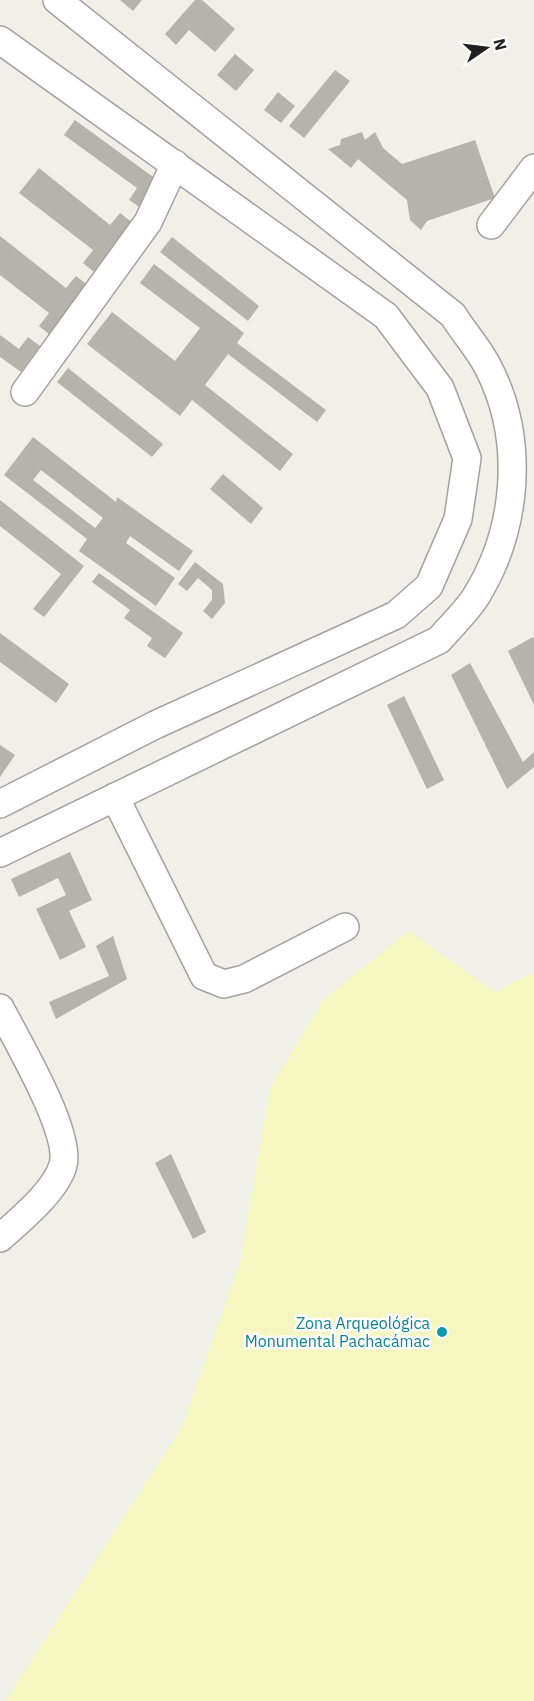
<svg xmlns="http://www.w3.org/2000/svg" width="534" height="1701" viewBox="0 0 534 1701" font-family="'IBM Plex Sans',sans-serif">
<style>
.sand{fill:#f6f7c0}
.building{fill:#b6b2ac;fill-rule:evenodd}
.lines{fill:none;stroke-linecap:round;stroke-linejoin:round}
.minor-casing{stroke:#a2a2a2;stroke-width:30}
.minor{stroke:#fff;stroke-width:27}
.culture-dot{fill:#0f9aa8;stroke:#fff;stroke-width:2}
.labels{text-anchor:middle;stroke-width:5;stroke-linejoin:round;paint-order:stroke}
.culture-label{font-size:16px;fill:#0d838f;stroke:#fff;text-anchor:end}
</style>
<rect width="100%" height="100%" fill="#f0f0e9"/>
<path class="sand" d="M409,931L495,992L534,972V1701H5L182,1427L241,1259L270,1088L324,999Z"/>
<g class="building">
<path d="M120,0H142L133,11Z"/>
<path d="M195,0H202L235,29L215,52L189,30L176,45L165,34Z"/>
<path d="M235,54L254,70L236,91L217,75Z"/>
<path d="M335,70L350,81L304,138L289,126Z"/>
<path d="M278,92L295,106L281,123L264,110Z"/>
<path d="M75,120L160,182L141,208L129,200L137,188L64,135Z"/>
<path d="M362,132L365,140L375,132L383,148L402,164L475,140L495,198L427,221L421,230L410,220L407,200L358,159L351,168L328,149L340,145L341,139Z"/>
<path d="M39,168L110,225L120,213L133,223L94,272L83,263L93,250L19,193Z"/>
<path d="M0,236L66,288L76,276L89,286L50,335L39,326L49,313L0,275Z"/>
<path d="M172,237L259,306L248,321L160,252Z"/>
<path d="M154,264L244,333L237,343L326,410L317,422L228,354L205,385L293,454L280,471L192,400L180,416L87,344L112,312L175,361L200,328L140,283Z"/>
<path d="M0,335L19,349L28,337L40,346L21,372L0,357Z"/>
<path d="M68,368L163,444L152,457L57,382Z"/>
<path d="M33,437L116,502L117,497L193,551L179,571L130,536L126,543L175,578L156,606L79,551L87,539L4,475ZM41,470L103,518L95,528L33,480Z"/>
<path d="M223,474L263,508L251,524L210,489Z"/>
<path d="M0,500L84,566L44,617L33,609L61,574L0,526Z"/>
<path d="M195,562L223,584L225,603L212,619L203,611L212,600V590L198,578L187,591L178,584Z"/>
<path d="M99,573L183,633L165,658L147,646L152,638L124,618L130,610L92,582Z"/>
<path d="M0,633L69,684L56,703L0,662Z"/>
<path d="M533,637L534,639V705L508,651Z"/>
<path d="M470,663L523,762L534,752V767L507,789L451,675Z"/>
<path d="M404,696L444,780L427,789L387,705Z"/>
<path d="M0,745L15,755L0,777Z"/>
<path d="M70,852L92,900L69,911L86,947L60,960L36,909L66,895L58,878L19,897L11,879Z"/>
<path d="M113,936L127,979L56,1019L49,1002L109,976L96,946Z"/>
<path d="M171,1154L206,1232L193,1239L155,1163Z"/>
</g>
<g class="lines">
<g class="minor-casing">
<g id="minor">
<path d="M0,40L386,316L440,388L467,458L458,519L429,586L396,615L155,725L0,804"/>
<path d="M491,225L534,168"/>
<path d="M25,392L148,222L175,164"/>
<path d="M115,797L204,976L224,984L244,979L345,927"/>
<path d="M0,853L439,640C451,626 465,613 475,598C518,530 525,440 489,369C480,350 464,333 453,315L57,0"/>
<path d="M0,1008C16,1039 72,1133 63,1165C56,1191 20,1220 0,1238"/>
</g>
</g>
<use href="#minor" class="minor"/>
</g>
<circle class="culture-dot" cx="442" cy="1332" r="6"/>
<g class="labels">
<g class="culture-label">
<text x="430" y="1329">Zona Arqueológica<tspan x="430" dy="18">Monumental Pachacámac</tspan></text>
</g>
</g>
<g transform="translate(486 48) rotate(76)" stroke="#ffffff" stroke-width="4.5" paint-order="stroke">
<path d="M0-4.5L10 22L0 15L-10 22Z" fill="#212121"/>
<text y="-9" font-size="16" font-weight="bold" text-anchor="middle" fill="#212121">N</text>
</g>
</svg>
